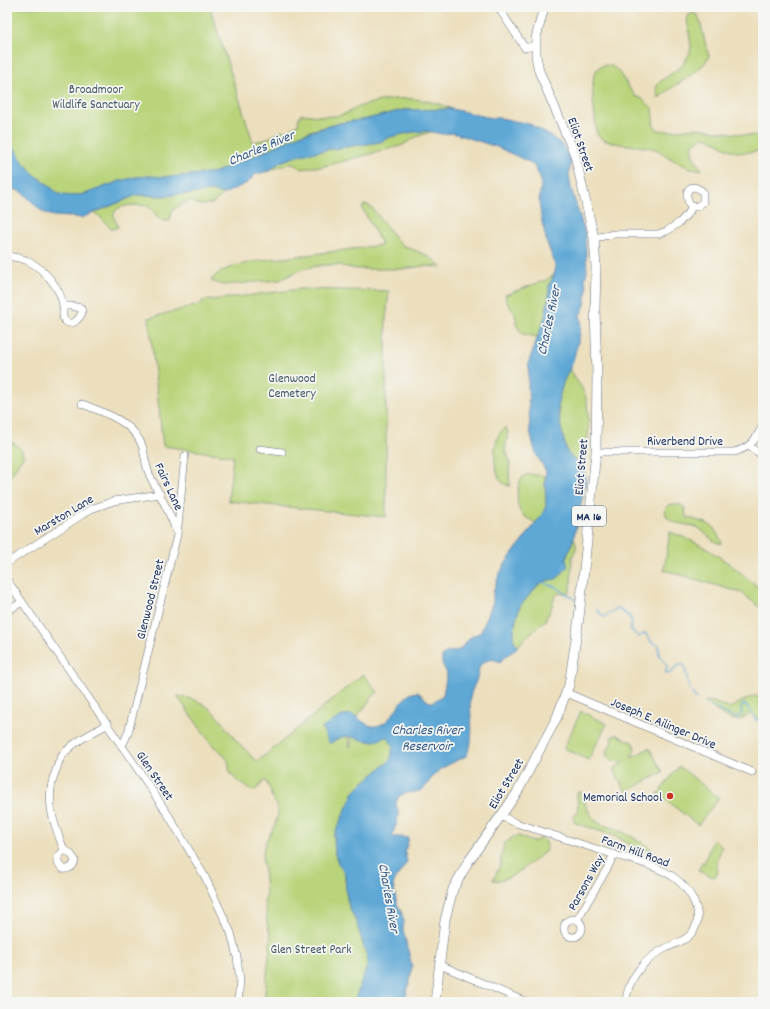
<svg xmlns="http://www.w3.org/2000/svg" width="770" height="1009" viewBox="0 0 770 1009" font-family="Dekko,sans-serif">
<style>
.green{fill:#b9d47a;stroke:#6a826c}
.water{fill:#5ea8d6;stroke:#3c6c9a}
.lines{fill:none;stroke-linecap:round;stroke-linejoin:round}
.stream{stroke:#5ea8d6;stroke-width:1.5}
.minor-casing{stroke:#646d7f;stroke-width:8}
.major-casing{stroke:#646d7f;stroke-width:10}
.minor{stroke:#fff;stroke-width:7}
.major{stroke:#fff;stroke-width:9}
.poi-dot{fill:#c8321e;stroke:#f6f6f2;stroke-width:1.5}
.labels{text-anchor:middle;stroke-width:3.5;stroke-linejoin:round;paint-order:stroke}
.shield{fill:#f6f6f2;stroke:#5d6b8a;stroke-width:1}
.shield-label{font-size:12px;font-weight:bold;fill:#1b2f5e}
.park-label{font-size:13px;fill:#425865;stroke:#f6f6f2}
.street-label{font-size:13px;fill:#1b2f5e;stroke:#f6f6f2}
.poi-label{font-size:13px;fill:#1b2f5e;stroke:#f6f6f2;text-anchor:end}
.water-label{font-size:14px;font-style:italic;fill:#325988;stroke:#f6f6f2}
</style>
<rect width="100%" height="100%" fill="#f6f6f2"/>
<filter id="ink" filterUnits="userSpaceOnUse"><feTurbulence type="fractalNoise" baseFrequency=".025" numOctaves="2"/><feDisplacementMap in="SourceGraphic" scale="8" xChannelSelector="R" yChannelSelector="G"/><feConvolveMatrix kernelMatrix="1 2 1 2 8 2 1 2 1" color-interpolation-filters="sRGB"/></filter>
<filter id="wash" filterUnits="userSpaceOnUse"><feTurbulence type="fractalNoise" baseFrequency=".012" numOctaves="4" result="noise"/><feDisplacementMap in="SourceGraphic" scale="16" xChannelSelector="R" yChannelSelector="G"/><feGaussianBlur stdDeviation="0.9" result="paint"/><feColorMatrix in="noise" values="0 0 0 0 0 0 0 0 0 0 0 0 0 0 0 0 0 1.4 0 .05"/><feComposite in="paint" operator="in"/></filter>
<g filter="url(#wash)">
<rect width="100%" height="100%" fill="#ecdfbd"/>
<g class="green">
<path d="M7,7H215L211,11L253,142L264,140L282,131H288L299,123L298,120L301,114C314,115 329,118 341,115C347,114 353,109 358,107C391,96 420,95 452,109L403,110L367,119L340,123L313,130L300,135L254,156L216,172L184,176L162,177L151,176L136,177L120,181L85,194L69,196L59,194L34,174L23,162L7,136Z"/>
<path d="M693,13L698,15C701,23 702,30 704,38C705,44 708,50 709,57C697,76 675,83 659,98L656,89L658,83L682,66L690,53L691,46L687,19L689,15Z"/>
<path d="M605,65L612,66L618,71L635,96L643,99L653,109L654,118L653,124L658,130L668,131L696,128L746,135L763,136V149C759,151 755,152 751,152C726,156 722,140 703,137L693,144L692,154L702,170C689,169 676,162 665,155C663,154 660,151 658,150C644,144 603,147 597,134C595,129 596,124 595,119C594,108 592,98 593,86C593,76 594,68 605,65Z"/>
<path d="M427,131L430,132L416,137L401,146L321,167H313L302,169L293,164H287L269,171L280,162L300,155L326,150L380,142L390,137L413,132Z"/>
<path d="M211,191L224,194L212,204L200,205L191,201L183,203L172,211L170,221C156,223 157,212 148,206C140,205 116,203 114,214C113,218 117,223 118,227L113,229C105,225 103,217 94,213L137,195L168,196L177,194H190Z"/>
<path d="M364,205H368L373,209L400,244L426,255L435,261L442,267L423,266L404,269H356L338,265H323L302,269L280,280L223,285L211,281C218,265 267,259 284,258L382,245L362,208Z"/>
<path d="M554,275L549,286V296L545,317L541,331L537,337L523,334L516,325C518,308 507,311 505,295L546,280Z"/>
<path d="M301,289L389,291L386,318V517L228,501L233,456L163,446L149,318L202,304V301Z"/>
<path d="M569,368C573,378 582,385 585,395C591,411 588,452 584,469L579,461L570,456L567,452L560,424L558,402L563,383Z"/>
<path d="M506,427L508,432L505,450L510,461L509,472L510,486C493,485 492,449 498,437C499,433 502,430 506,427Z"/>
<path d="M7,439C14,445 24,446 23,457C17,463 15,473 8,478Z"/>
<path d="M528,474L545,476L546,505L544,512L536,523C531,520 523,517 520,511C516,504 516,484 523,477C524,476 526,475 528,474Z"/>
<path d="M671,504L681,505L685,508L686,517L706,523L713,527L722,542L721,544C711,542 706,532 698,528C687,522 665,527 665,509Z"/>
<path d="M670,532C707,544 733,566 763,591V610L742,593L664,570Z"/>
<path d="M574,537L576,544V549L572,558L571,586L569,593L557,594L555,597L550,611L544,622L527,636L518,646L515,643L513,638L516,619L520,606L538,585L544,581L550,579L566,559Z"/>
<path d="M363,674L378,692L375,694L355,719L347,731L350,747L351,746V737L373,741L388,736L393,746L391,759L387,763L363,783L354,792L334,835L335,854L338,863L345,874L346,893L349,907L356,921L367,957L368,964L354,1002H264L271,937L267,924L266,910L264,902L266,897L265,879L262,855L266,841L275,825L278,814L277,805L272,798L270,789L265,780L255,791H253C246,786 236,781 231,774C229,770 229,769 229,765C228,757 219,750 213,746L177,696C211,700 216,716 235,739C242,747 250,754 257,762Z"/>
<path d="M754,696L763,697V720L750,714C746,716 742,719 738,720C728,721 711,707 705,701L714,702L729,708C738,704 745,699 754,696Z"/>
<path d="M581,711L607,724L588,760L564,748Z"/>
<path d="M618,734L619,736L634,743L635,750L631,758L649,748L663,772L626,792L613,769L624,762C617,763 610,761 606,754L612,741L611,737Z"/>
<path d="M679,766L719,798L698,825L658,794Z"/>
<path d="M580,791C585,801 587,813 596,821C602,826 609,826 616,829C628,834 640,841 651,849L649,851L632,846L617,837L575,823L573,818L578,811L577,793Z"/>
<path d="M519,836L533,842L541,838L546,842L547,845L545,852C532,861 510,883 493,880L501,864V858L504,844L513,837Z"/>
<path d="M713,840L717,841L722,848C719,855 715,863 718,870L717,875L713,877L698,871L702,862L704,863Z"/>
</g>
<path class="water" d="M452,109L491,118H500L530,124L547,134L560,143L566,151L571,162L569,175L571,188L585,233L587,271L585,280L587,288L585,305L580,315L581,321L580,334L573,361L563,383L558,402V412L564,442L567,452L570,456L582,465L584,469L586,481L574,537L566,559L568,566L560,576L556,579L544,581L538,585L520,606L516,619L513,638L515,643L518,646C513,653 505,655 500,662C492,657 483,660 479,668C478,671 478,675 477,678C475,685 471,690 470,698C470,712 473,727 471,742C471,747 468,751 466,756C456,761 444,766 436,773C430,778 428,786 422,790C414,794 401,790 397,800C394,804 399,810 398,815C398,822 394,829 392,836L394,837H401L408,838V842L405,853L407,862L395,880L393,885L397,904L401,911L404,921L403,930L412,966L410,981L404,1002H354L368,964L367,957L356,921L349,907L346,893L345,874L338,863L335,854L334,835L354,792L363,783L387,763L391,759L393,746L387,736C385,737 382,739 379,740C360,746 352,727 331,743H329L322,728C330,724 338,717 346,715C357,711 365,731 380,725C396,719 400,692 418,692L429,702H433L443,695L447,673L442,664V656L445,653L459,650L471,637L481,632L493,602V592L499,575L505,564L544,512L546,505L545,484L546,471L536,454L530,431L528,386L529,361L545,317L549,296V286L554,275L556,267L547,243L541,217L539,202L541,185L540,177L534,166L529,162L497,147L453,133L442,134L427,131L413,132L390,137L380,142L326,150L300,155L280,162L269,171L256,174L247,183L224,194L211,191L190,194H177L168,196L137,195L81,218C69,215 56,219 45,213C31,205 25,187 7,189V136L23,162L34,174L59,194L69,196L85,194L120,181L136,177L151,176L162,177L184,176L216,172L254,156L300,135L340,123L367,119L403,110Z"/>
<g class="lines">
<g class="stream">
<path d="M540,581L556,587L576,600"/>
<path d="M597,610L604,617L617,608C627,615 634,616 631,630L639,637L645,633L652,643L659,645V656L667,664L666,673C676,675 672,663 684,665L690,691L697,699"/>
<path d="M706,703C715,707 729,717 737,718L742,713L741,708L743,704L747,706L756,720H763"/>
</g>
</g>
</g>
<g filter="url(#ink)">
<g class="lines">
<g class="minor-casing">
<g id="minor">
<path d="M498,7L525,48L536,45"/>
<path d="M594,238L614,234H658L667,231L680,222L690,211L691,207C682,193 689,180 703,192V202L698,206L691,207"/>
<path d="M7,256C14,257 22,258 28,261C44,269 61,288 63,306C64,311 61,317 65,321C72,327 79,319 82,313L81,308L71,306H63"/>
<path d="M82,404C105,413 135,422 143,448C145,458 146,469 151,478C160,496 170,512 176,531"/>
<path d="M749,446L763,456"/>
<path d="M260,449L282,452"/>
<path d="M596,452H734C750,448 756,440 763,425"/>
<path d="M7,563L91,509L114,501L160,494"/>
<path d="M7,580L135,765L169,816L205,877L231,933L237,957L240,980L238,1002"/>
<path d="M7,611L22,602"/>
<path d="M567,693L752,772"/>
<path d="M122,746L128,733L177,535L185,456"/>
<path d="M501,816L516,823C550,834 584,845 618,856C636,861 656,866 672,876C690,888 708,916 690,935C683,942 674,944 666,948C645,958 627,979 626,1002"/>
<path d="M64,850L70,853L75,860C74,866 70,870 63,869L58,863V857L64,850C53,822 44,799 56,770C58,765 59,760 62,756C71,743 94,732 108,724"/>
<circle cx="573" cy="928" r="9"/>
<path d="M577,920L608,867L614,854"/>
<path d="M439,965L445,967L526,1002"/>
</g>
</g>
<g class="major-casing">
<path id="major" d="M435,1002L445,920L453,889L468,862L517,793L557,717L569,685L579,618L596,452L597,374L595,309L596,267L594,238L575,155L539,71L536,56V38L544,7"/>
</g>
<use href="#minor" class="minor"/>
<use href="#major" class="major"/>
</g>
</g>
<circle class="poi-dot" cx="670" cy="796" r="4"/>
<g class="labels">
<rect class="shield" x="572" y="506" width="34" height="20" rx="3"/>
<g class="shield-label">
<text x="589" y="520">MA 16</text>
</g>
<g class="park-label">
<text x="96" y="93">Broadmoor<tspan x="96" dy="15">Wildlife Sanctuary</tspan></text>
<text x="292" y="382">Glenwood<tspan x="292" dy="15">Cemetery</tspan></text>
<text x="311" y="953">Glen Street Park</text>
</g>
<g class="street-label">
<text transform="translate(582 144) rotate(71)" y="5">Eliot Street</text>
<text x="685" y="445">Riverbend Drive</text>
<text transform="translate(580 467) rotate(-85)" y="5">Eliot Street</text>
<text transform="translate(170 486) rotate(65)" y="5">Fairs Lane</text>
<text transform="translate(63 514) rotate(-31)" y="5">Marston Lane</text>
<text transform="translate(149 599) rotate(-76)" y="5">Glenwood Street</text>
<text transform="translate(664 722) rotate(23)" y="5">Joseph E. Ailinger Drive</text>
<text transform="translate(156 775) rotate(56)" y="5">Glen Street</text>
<text transform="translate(505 783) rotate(-59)" y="5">Eliot Street</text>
<text transform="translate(636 850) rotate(20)" y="5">Farm Hill Road</text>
<text transform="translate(585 882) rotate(-61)" y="5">Parsons Way</text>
</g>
<g class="poi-label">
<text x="662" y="801">Memorial School</text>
</g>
<g class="water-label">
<text transform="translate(261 147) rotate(-23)" y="5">Charles River</text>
<text transform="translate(548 320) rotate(-78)" y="5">Charles River</text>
<text x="427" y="734">Charles River<tspan x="427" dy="16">Reservoir</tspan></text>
<text transform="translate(390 898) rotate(80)" y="5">Charles River</text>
</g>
</g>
<rect width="770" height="1009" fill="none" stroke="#f6f6f2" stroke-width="24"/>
</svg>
